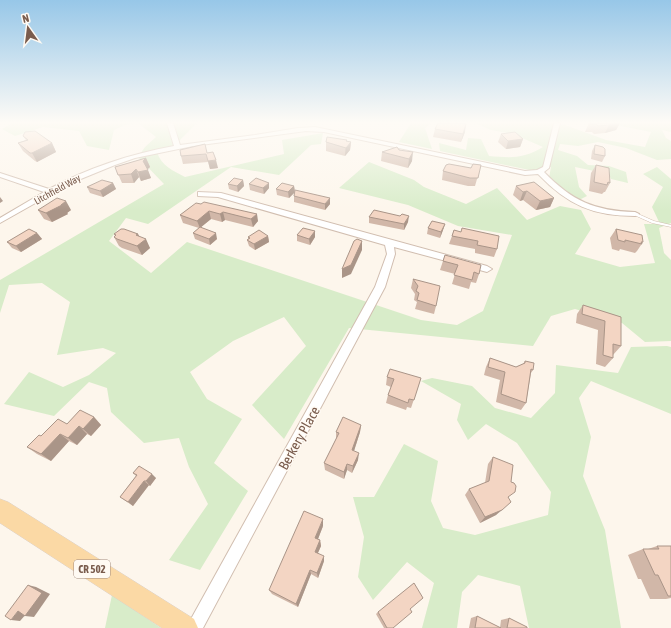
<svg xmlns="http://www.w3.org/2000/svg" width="671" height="628" viewBox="0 0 671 628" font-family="'Asap Condensed',sans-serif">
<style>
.green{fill:#d8ecc9}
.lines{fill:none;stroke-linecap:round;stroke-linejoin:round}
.lane-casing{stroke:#d1beb0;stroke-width:1}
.street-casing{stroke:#d1beb0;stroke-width:2}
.primary-casing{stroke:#dad1cd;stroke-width:1}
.lane{fill:#fff;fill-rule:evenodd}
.street{fill:#fff;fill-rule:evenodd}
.primary{fill:#fbd9a5;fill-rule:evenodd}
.wall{fill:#d1b7a8}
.shaded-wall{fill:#aa9588}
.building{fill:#f3d5c3;stroke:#aa9588}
.labels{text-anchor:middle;stroke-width:3;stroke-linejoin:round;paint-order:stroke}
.far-street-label{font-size:10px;fill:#7a5c4d;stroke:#fffaf3}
.shield{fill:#fffaf3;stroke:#a28b7f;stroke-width:1}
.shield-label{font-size:11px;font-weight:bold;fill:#7a5c4d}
.near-street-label{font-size:14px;fill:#7a5c4d;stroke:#fffaf3}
</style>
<rect width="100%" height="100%" fill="#fdf6ec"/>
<g class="green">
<path d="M12,123H197L173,147L157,152C161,166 174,171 185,177L284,154L282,140L323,133L321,144L311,145L279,175L231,167L148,224L126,218L109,241L151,273L187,242L421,320L457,325L483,311L512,235L458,226L408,205L339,188L369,162L414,180L424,187L466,204L497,188L527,220L560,206L581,210L591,229L575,254L620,267L655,263L644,224H660L652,207L663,187L643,174L657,167L671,179V223L659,228L664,253L671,260V341L645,342L622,323L575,309L551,316L533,346L349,328L284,439L252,405L306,346L284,317L233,341L190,372L207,399L242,419L214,463L248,491L200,570L169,560L208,504L189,467L179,438L144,443L111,412L107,388L89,382L54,416L4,404L29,372L63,387L89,375L116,353L103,348L57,355L70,302L42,283L9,285L0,313V280L164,184L138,157L145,147L156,137L138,123L125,125L114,130L109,150L87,146L79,131L43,127L15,136L2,129Z"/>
<path d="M411,123H432L425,128L432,149L399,142Z"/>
<path d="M475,123H551L565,125L606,140L645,147L651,132L606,123H671V132L662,130L666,138L671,141V159L657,160L626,148L598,142L578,146L560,144L558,150L577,156L588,165L609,166L626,172L628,183L611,179L609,174L575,167L579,187L587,196L579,200L549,178L551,167H542L534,171L440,151L439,143L466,150L468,138L481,139L489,156C511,158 523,159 543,147L513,134L491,130Z"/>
<path d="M667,346L671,347V414L591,381L579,398L591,437L583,476L605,530L621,628H529L520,586L478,575L462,592L457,628H422L434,583L407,562L373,600L358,577L364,537L353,497H374L404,444L438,461L431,501L443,528L475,535L548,515L551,492L517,443L486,424L468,440L457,420L461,404L421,381L432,378L472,386L495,408L531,418L555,393L556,365L618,373L631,347Z"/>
<path d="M112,595L161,628H105Z"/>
</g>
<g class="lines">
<g class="lane-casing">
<path id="lane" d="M634,213H636L654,221L671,225V227L652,223L634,215Z"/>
</g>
<g class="street-casing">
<g id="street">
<path d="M167,123H173L180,145L255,135L298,128L315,127L525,171L537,170L543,167L554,123H560L549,168L544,172C572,201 595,211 635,212L639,214L635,216C593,216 568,205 538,174L525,175L324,132L306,131L193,146L135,158L115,165L71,183L0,223V218L44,192L0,177V173L49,189C88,168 130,154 174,146Z"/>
<path d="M198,192L221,193L487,266L492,269L487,272L394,247L395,254L385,287L203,628H186L375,287L387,254L385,245L218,197L198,196Z"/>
</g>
</g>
<g class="primary-casing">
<path id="primary" d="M0,499L8,502L194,619L198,628H162L0,523Z"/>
</g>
<use href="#lane" class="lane"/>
<use href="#street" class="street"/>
<use href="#primary" class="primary"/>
</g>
<g class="wall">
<path d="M589,123H620L616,130L605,133L594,134L592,132H585Z"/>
<path d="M435,129L465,132L461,142L433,137Z"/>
<path d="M501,134L523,139L520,147L506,149L498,142Z"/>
<path d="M23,136L52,143L56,152L37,162L35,161L23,151L18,143L26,140Z"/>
<path d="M347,140V141L351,142L350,150L345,156L326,151V142Z"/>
<path d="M595,145L605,156L602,162L591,159L592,151Z"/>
<path d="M397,147L412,161L408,168L381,161L382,152Z"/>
<path d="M207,153L218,168L210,169L208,162L183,164L181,156Z"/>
<path d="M146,158L150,167L147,169L151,178L141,181L139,177L134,183H122L115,167Z"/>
<path d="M481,165L475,186H468L442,180L443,171L471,168Z"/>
<path d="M596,165L610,183L605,192H604L602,194L589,191L591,173Z"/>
<path d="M243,180L244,186L238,192L229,189L228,184Z"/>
<path d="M113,183L116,189L103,197L90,193L87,187Z"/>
<path d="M249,184L269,188L264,194L250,190Z"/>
<path d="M294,186L295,192L330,204L325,210L294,202V196L295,192L289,198L277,195L276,189Z"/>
<path d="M516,186L554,198L550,207L536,210L523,200L520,201L513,195Z"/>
<path d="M201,204L258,221L253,227L225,220L222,222L211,219L201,227L217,239L210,245L195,239L193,233L199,228L183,223L180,215Z"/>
<path d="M38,210H71L67,213L68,214L52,222L44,219Z"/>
<path d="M400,216L408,222L404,230L369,223V217Z"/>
<path d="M445,224L443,230L440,238L427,234L428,228Z"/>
<path d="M616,229L643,242L637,251L635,253L620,249L619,251L612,249L610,238Z"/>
<path d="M454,230L497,249L494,257L475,253V249L449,244L452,236Z"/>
<path d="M315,231V237L310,245L297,241V235Z"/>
<path d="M37,233L42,239L21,252L12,248L7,242Z"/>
<path d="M114,234H138L139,236L150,248L142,255L122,248L119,246L114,237L115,236Z"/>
<path d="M268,236L269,242L255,250L249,246L247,240L248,239V237Z"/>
<path d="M445,255L479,274L476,283L471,282L469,289L452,284L455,274L440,270Z"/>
<path d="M413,279L436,306L434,314L415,309L417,302L414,300L415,294L411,288Z"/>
<path d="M583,305L621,317V346L613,355V358L605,367L596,364L598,330L576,323L577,314Z"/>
<path d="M490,358L516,367L523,364L525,361L533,370L531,373L526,403L521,410L496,402L500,380L484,375L486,367Z"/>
<path d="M387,377L421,378L411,408L407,407L406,410L386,403L388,395L391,387L386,385Z"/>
<path d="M94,417L101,425L91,436L87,434L77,445L69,441L51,461L37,454L27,447L41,436L67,424Z"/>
<path d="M361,425L360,432L354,451L358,460L352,473L347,470L344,479L325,470L324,463L336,439V432Z"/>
<path d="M493,457L509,498L496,515L480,523L465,495L469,489L485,483L488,464Z"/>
<path d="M133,473L156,478L150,486L149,485L133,506L120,497L136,476Z"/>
<path d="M323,526L318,539L320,540L321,546L318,553L324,561L318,578L311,574L298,607L272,594L269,590Z"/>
<path d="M657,546H671V598L666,599H650L641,579H638L628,555L643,549H648Z"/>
<path d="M410,609L393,628H384L376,614L378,612Z"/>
<path d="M477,616L500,628L501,620L509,618L527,628H469L471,618Z"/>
</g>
<g class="shaded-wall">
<path d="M616,123H620L616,130L605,133L609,125Z"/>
<path d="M466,124L465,132L461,142L463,134Z"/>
<path d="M523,139L520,147L506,149L508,141Z"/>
<path d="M347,140V147L351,142L350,150L345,156L346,141Z"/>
<path d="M52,143L56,152L37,162L32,153Z"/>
<path d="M413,152L412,161L408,168L409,159Z"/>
<path d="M146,158L150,167L147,170L143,161Z"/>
<path d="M216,160L218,168L210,169L208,161Z"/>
<path d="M136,169L139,177L134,183L131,174Z"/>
<path d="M148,170L151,178L141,181L138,172Z"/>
<path d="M243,180L244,186L238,192L237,186Z"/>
<path d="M113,183L116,189L103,197L100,191Z"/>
<path d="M269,183V188L264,194L263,188Z"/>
<path d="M294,186L295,192L289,198L288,192Z"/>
<path d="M527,191L523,200L520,201L523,192Z"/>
<path d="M0,197L3,201L0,203Z"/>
<path d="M330,198V204L325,210V204Z"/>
<path d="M554,198L550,207L536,210L540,201Z"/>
<path d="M66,201L71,210L67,213L68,214L52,222L46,213Z"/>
<path d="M209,211L211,219L200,228L197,221Z"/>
<path d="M223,212L225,220L222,222L220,214Z"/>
<path d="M257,214L258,221L253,227L251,219Z"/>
<path d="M409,216L408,222L404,230V224Z"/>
<path d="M445,224L443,230L440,238L441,232Z"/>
<path d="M315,231V237L310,245L309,239Z"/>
<path d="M37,233L42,239L21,252L16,246Z"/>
<path d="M216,233L217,239L210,245L209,239Z"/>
<path d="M138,234L142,242L146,239L150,248L142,255L137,246L136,235Z"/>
<path d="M268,236L269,242L255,250L254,244Z"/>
<path d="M362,241V250L351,274L342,278V269Z"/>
<path d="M94,417L101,425L91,436L83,429Z"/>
<path d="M361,425L360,432L352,457V450Z"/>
<path d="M79,426L87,434L77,445L68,438Z"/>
<path d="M60,434L69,441L51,461L41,454Z"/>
<path d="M359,453L358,460L352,473L353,466Z"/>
<path d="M347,464V470L344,479V472Z"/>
<path d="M152,474L156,478L150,486L146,481Z"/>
<path d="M144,481L149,485L133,506L128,502Z"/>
<path d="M502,510L496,515L480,523L485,517Z"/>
<path d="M323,519V526L316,544L315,538Z"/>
<path d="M320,540L321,546L316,557L315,552Z"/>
<path d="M324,556V561L318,578L317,573Z"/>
<path d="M310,570L311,574L298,607L296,604Z"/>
<path d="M28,585L36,587L50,594L34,617L25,616Z"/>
<path d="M18,611L27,613L20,621L11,620Z"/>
</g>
<g class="building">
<path d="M438,123H458L466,124L463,134L435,129Z"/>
<path d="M589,123H616L609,125L598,126L596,124H589Z"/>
<path d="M35,131L52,143L32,153H30L18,143L28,140L23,136L25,132Z"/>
<path d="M515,132L523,139L508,141L501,134Z"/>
<path d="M327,137L347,140L346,141L351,142L346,148L326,142Z"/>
<path d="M205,144L207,153L213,152L216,160L208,161L206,154L181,156L180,150Z"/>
<path d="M595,145L603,147L605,149V156L594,154Z"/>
<path d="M397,147L399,150L413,152L409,159L382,152Z"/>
<path d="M146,158L143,161L148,170L138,172L136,169L131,174L118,175L115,167Z"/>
<path d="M449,164L471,168L473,164L481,165L478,178H470L443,171L446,165Z"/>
<path d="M596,165L609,168L610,183L608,182L607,185L594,182Z"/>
<path d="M234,178L243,180L237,186L228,184Z"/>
<path d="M256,178L269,183L263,188L249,184Z"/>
<path d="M102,180L113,183L100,191L87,187Z"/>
<path d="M534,182L554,198L540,201L527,191L523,192L516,186Z"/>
<path d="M282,183L294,186L288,192L276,189Z"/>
<path d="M295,190L330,198L325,204L294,196Z"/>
<path d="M57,198L66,201L61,205H62L46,213L38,210Z"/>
<path d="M204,202L257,214L251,219L223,212L220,214L209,211L197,221L180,215L196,203L201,204Z"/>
<path d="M374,210L400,216L402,214L409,216L404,224L369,217Z"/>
<path d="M432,221L445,224L441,232L428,228Z"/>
<path d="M200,227L216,233L209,239L193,233Z"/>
<path d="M303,228L315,231L309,239L297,235Z"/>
<path d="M462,228L499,236L497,249L477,245L478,241L452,236L454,230L461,232Z"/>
<path d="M29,229L37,233L16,246L7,242Z"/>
<path d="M121,229H124L138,234L136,235L146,239L137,246L117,239L114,237L116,235L114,234Z"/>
<path d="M616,229L642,235L643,242H641L642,244L625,240V242L618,240Z"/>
<path d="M259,230L268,236L254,244L247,240L250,238L248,237Z"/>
<path d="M357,239L362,241L351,265L342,269L354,241Z"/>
<path d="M445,255L481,265L479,274L474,272L472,280L454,275L458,265L443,261Z"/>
<path d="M413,279L440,286L436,306L417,300L419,293L416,291L418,286Z"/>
<path d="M583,305L621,317V346L613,344V358L603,355L605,321L582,314Z"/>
<path d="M490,358L516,367L525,363V361L534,363L533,370L531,369L526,403L501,394L505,372L488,367Z"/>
<path d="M390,369L421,378L414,400L409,399L408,403L388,395L394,379L387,377Z"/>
<path d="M80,410L94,417L83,429L79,426L68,438L60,434L41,454L27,447L39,435L41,436L58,419L67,424Z"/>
<path d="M343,417L361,425L352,450L359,453L353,466L347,464L344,472L324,463L339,433L336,432Z"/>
<path d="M493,457L513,465L511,482L514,483L516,486L515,492L508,497L511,502L502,510L485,517L469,489L489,481Z"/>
<path d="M139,466L152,474L146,481H144L128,502L120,497L137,475L133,473Z"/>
<path d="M304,511L323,519L315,538L320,540L315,552L324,556L317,573L310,570L296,604L269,590Z"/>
<path d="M657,546H671V596H668L658,575H655L643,549H659Z"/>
<path d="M414,583L423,598L410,609L412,612L393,628H387L378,612Z"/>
<path d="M28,585L42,593L25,616L18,611L11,620L5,616Z"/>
<path d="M477,616L501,628H475Z"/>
<path d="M509,618L527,627V628H507Z"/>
</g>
<linearGradient id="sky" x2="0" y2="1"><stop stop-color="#97c7e8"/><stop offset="0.58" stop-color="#fefbf6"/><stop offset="1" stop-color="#fefbf6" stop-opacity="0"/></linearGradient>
<rect width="671" height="211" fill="url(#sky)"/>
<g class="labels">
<g class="far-street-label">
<text transform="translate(57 189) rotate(-29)" y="4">Litchfield Way</text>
</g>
<rect class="shield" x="74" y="560" width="36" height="18" rx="3"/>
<g class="shield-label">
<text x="92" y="573">CR 502</text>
</g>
<g class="near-street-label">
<text transform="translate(299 438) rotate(-61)" y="5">Berkery Place</text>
</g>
</g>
<g transform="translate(28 28) rotate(346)" stroke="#fffaf3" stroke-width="3" paint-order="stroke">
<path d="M0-3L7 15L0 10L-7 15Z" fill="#7a5c4d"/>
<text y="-6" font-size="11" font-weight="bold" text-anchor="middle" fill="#7a5c4d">N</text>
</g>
</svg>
